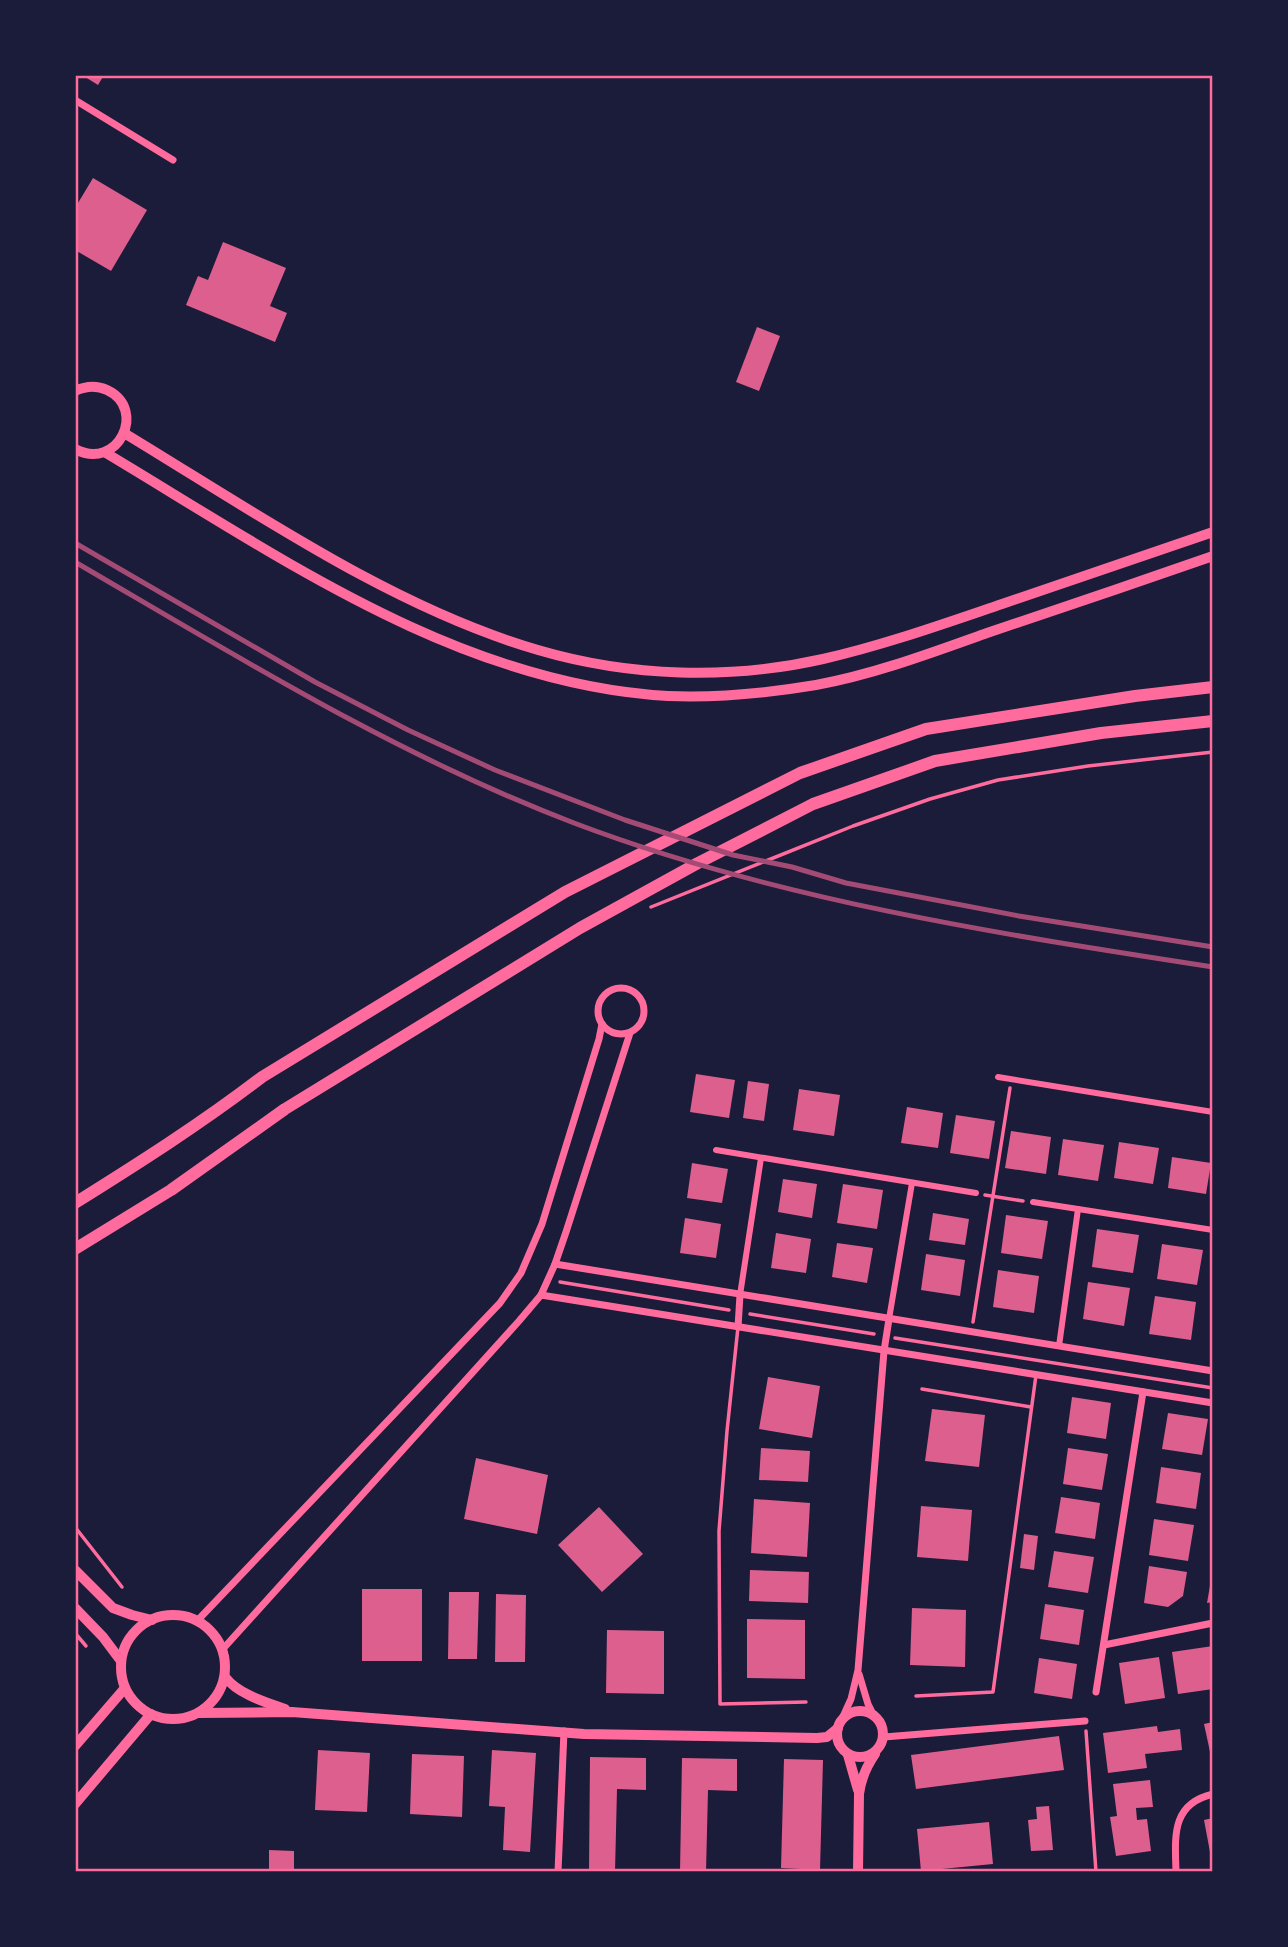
<svg xmlns="http://www.w3.org/2000/svg" width="1288" height="1947" viewBox="0 0 1288 1947" font-family="'Asap Condensed',sans-serif">
<style>
.building{fill:#dd5f8e}
.lines{fill:none;stroke-linecap:round;stroke-linejoin:round}
.path{stroke:#ff6b9d;stroke-width:3.5}
.service{stroke:#ff6b9d;stroke-width:3.5}
.pedestrian{stroke:#ff6b9d;stroke-width:6}
.minor{stroke:#ff6b9d;stroke-width:7}
.tertiary{stroke:#ff6b9d;stroke-width:10}
.secondary{stroke:#ff6b9d;stroke-width:10}
.primary{stroke:#ff6b9d;stroke-width:12}
.rail{stroke:#a44b75;stroke-width:5}
.neatline{fill:none;stroke:#ff6b9d;stroke-width:2.5}
</style>
<rect width="100%" height="100%" fill="#1b1b3a"/>
<g class="building">
<path d="M82,75H104L98,85Z"/>
<path d="M93,178L147,210L111,271L75,250V208Z"/>
<path d="M223,242L286,268L270,306L287,313L275,342L186,305L198,276L208,280Z"/>
<path d="M757,327L780,336L759,391L736,382Z"/>
<path d="M696,1074L735,1080L729,1118L690,1112Z"/>
<path d="M748,1081L769,1084L764,1121L743,1118Z"/>
<path d="M799,1089L840,1095L834,1136L793,1130Z"/>
<path d="M907,1107L943,1113L938,1148L901,1143Z"/>
<path d="M956,1115L995,1121L989,1159L950,1153Z"/>
<path d="M1011,1131L1051,1137L1046,1174L1005,1168Z"/>
<path d="M1063,1139L1104,1145L1098,1181L1058,1175Z"/>
<path d="M1119,1142L1159,1148L1153,1184L1114,1178Z"/>
<path d="M1172,1157L1211,1163L1206,1194L1168,1188Z"/>
<path d="M692,1163L728,1169L722,1203L687,1198Z"/>
<path d="M783,1179L817,1184L812,1218L778,1212Z"/>
<path d="M843,1184L883,1190L877,1229L837,1223Z"/>
<path d="M933,1213L969,1219L965,1245L929,1240Z"/>
<path d="M1006,1215L1048,1221L1042,1259L1001,1253Z"/>
<path d="M685,1218L721,1224L716,1258L680,1253Z"/>
<path d="M1097,1229L1139,1235L1133,1273L1092,1267Z"/>
<path d="M776,1233L811,1239L806,1273L771,1268Z"/>
<path d="M837,1243L873,1248L867,1283L832,1277Z"/>
<path d="M1162,1244L1203,1250L1197,1285L1157,1279Z"/>
<path d="M926,1254L965,1260L960,1296L921,1290Z"/>
<path d="M998,1270L1039,1276L1034,1313L993,1307Z"/>
<path d="M1088,1282L1130,1288L1124,1326L1083,1319Z"/>
<path d="M1155,1296L1196,1302L1191,1340L1149,1334Z"/>
<path d="M768,1377L820,1386L812,1438L759,1429Z"/>
<path d="M1072,1397L1111,1403L1106,1439L1067,1433Z"/>
<path d="M932,1409L985,1415L979,1467L925,1461Z"/>
<path d="M1168,1413L1208,1419L1202,1455L1162,1449Z"/>
<path d="M761,1448L810,1451L808,1482L759,1480Z"/>
<path d="M1068,1448L1108,1454L1102,1490L1063,1484Z"/>
<path d="M476,1458L548,1475L537,1534L464,1519Z"/>
<path d="M1161,1467L1201,1473L1196,1509L1156,1503Z"/>
<path d="M1061,1497L1100,1503L1095,1539L1055,1533Z"/>
<path d="M754,1499L810,1503L807,1557L751,1553Z"/>
<path d="M921,1506L972,1510L968,1561L917,1557Z"/>
<path d="M599,1507L643,1554L602,1592L558,1545Z"/>
<path d="M1154,1519L1194,1525L1188,1561L1149,1555Z"/>
<path d="M1024,1534L1038,1536L1034,1570L1020,1568Z"/>
<path d="M1054,1551L1094,1557L1088,1593L1048,1587Z"/>
<path d="M1149,1566L1187,1572L1183,1596L1168,1607L1144,1603Z"/>
<path d="M750,1570L809,1572L808,1603L749,1601Z"/>
<path d="M1211,1580L1213,1602L1207,1603Z"/>
<rect x="362" y="1589" width="60" height="72"/>
<path d="M449,1592H479L477,1659H448Z"/>
<path d="M496,1594L526,1595L525,1662H495Z"/>
<path d="M1045,1604L1084,1610L1079,1645L1040,1639Z"/>
<path d="M912,1608L966,1610L965,1667L910,1665Z"/>
<path d="M747,1619L805,1620V1679L747,1678Z"/>
<path d="M607,1630L664,1631V1694L606,1693Z"/>
<path d="M1213,1646V1689L1178,1694L1172,1652Z"/>
<path d="M1159,1657L1165,1698L1125,1704L1119,1663Z"/>
<path d="M1039,1658L1077,1664L1072,1699L1034,1693Z"/>
<path d="M1213,1722V1760L1212,1761L1204,1724Z"/>
<path d="M1157,1726L1158,1732L1180,1729L1182,1750L1145,1754L1147,1768L1108,1773L1103,1733Z"/>
<path d="M1059,1736L1064,1770L916,1789L911,1755Z"/>
<path d="M318,1750L370,1753L367,1812L315,1810Z"/>
<path d="M492,1750L536,1753L530,1852L503,1850L505,1807L489,1806Z"/>
<path d="M412,1754L464,1756L462,1817L410,1814Z"/>
<path d="M590,1757L646,1758V1790L617,1789L615,1872H589Z"/>
<path d="M682,1758L737,1759V1791L708,1790L706,1872H680Z"/>
<path d="M784,1759L823,1760L820,1870L781,1868Z"/>
<path d="M1150,1780L1153,1807L1136,1808L1137,1820L1147,1819L1151,1851L1116,1856L1110,1817L1117,1816L1113,1784Z"/>
<path d="M1049,1806L1053,1850L1031,1851L1028,1820L1037,1819L1036,1807Z"/>
<path d="M1213,1818V1852H1210L1204,1820Z"/>
<path d="M989,1822L993,1864L921,1871L917,1829Z"/>
<path d="M269,1850L294,1851V1872H269Z"/>
</g>
<g class="lines">
<g class="path">
<path d="M651,907L853,826L930,799L998,780L1088,766L1213,752"/>
<path d="M985,1195L1023,1201"/>
<path d="M560,1282L729,1310"/>
<path d="M750,1314L874,1334"/>
<path d="M973,1322L1010,1088"/>
<path d="M895,1338L1213,1388"/>
<path d="M75,1527L122,1587"/>
<path d="M75,1633L86,1646"/>
<path d="M1086,1731L1096,1872"/>
</g>
<g class="service">
<path d="M738,1327L727,1431L719,1531L720,1704L806,1702"/>
<path d="M922,1389L1031,1407"/>
<path d="M916,1696L993,1692L1036,1375"/>
</g>
<g class="pedestrian">
<path d="M998,1077L1213,1112"/>
<path d="M716,1150L976,1193"/>
<path d="M1033,1202L1213,1230"/>
<path d="M740,1295L761,1158"/>
<path d="M889,1319L912,1183"/>
<path d="M1059,1346L1078,1209"/>
</g>
<g class="minor">
<path d="M75,100L173,160"/>
<circle cx="621" cy="1011" r="23"/>
<path d="M555,1264L1213,1371"/>
<path d="M541,1295L1213,1403"/>
<path d="M738,1327L740,1295"/>
<path d="M197,1621L500,1303L521,1273L542,1224L599,1039L602,1024"/>
<path d="M1104,1645L1213,1623"/>
<path d="M222,1650L519,1321L541,1295L555,1264L566,1232L630,1033"/>
<path d="M859,1674L868,1704L874,1716"/>
<path d="M1096,1692L1143,1392"/>
<path d="M841,1721L851,1699L858,1670L884,1351L889,1319"/>
<path d="M884,1737L1085,1721"/>
<path d="M558,1872L564,1731"/>
<path d="M1176,1872C1175,1836 1171,1804 1213,1794"/>
</g>
<g class="tertiary">
<path d="M225,1677C238,1694 265,1702 285,1709"/>
<circle cx="860" cy="1734" r="23"/>
<path d="M198,1713L292,1712L584,1734L817,1738L827,1737L838,1728"/>
<path d="M848,1755L858,1790"/>
<path d="M858,1872L859,1794C861,1778 866,1767 875,1754"/>
</g>
<g class="secondary">
<path d="M75,391C86,386 96,385 107,390C148,409 118,472 75,449"/>
<path d="M124,433C253,511 393,608 538,650C630,677 730,680 823,659C884,645 943,624 1002,604C1072,580 1142,556 1213,532"/>
<path d="M106,453C280,557 459,684 668,696C717,698 768,693 816,685C875,674 931,653 987,633C1062,608 1138,582 1213,556"/>
<path d="M75,1570L113,1608L132,1615L152,1620"/>
<path d="M75,1608L103,1637L121,1661"/>
<circle cx="173" cy="1667" r="52"/>
<path d="M75,1746L125,1688"/>
<path d="M75,1804L151,1714"/>
</g>
<g class="primary">
<path d="M75,1203C139,1163 202,1123 262,1077L565,892L800,773L926,729L1135,696L1213,687"/>
<path d="M75,1249L171,1190L285,1109L580,928L698,863L813,804L935,761L1101,733L1213,721"/>
</g>
<g class="rail">
<path d="M75,543L315,682L408,730L495,770L625,820L733,855L792,867L846,883L1019,916L1213,947"/>
<path d="M75,562C238,657 398,756 574,823C777,900 999,934 1213,967"/>
</g>
</g>
<rect width="1288" height="1947" fill="none" stroke="#1b1b3a" stroke-width="154"/>
<rect x="77" y="77" width="1134" height="1793" class="neatline"/>
</svg>
